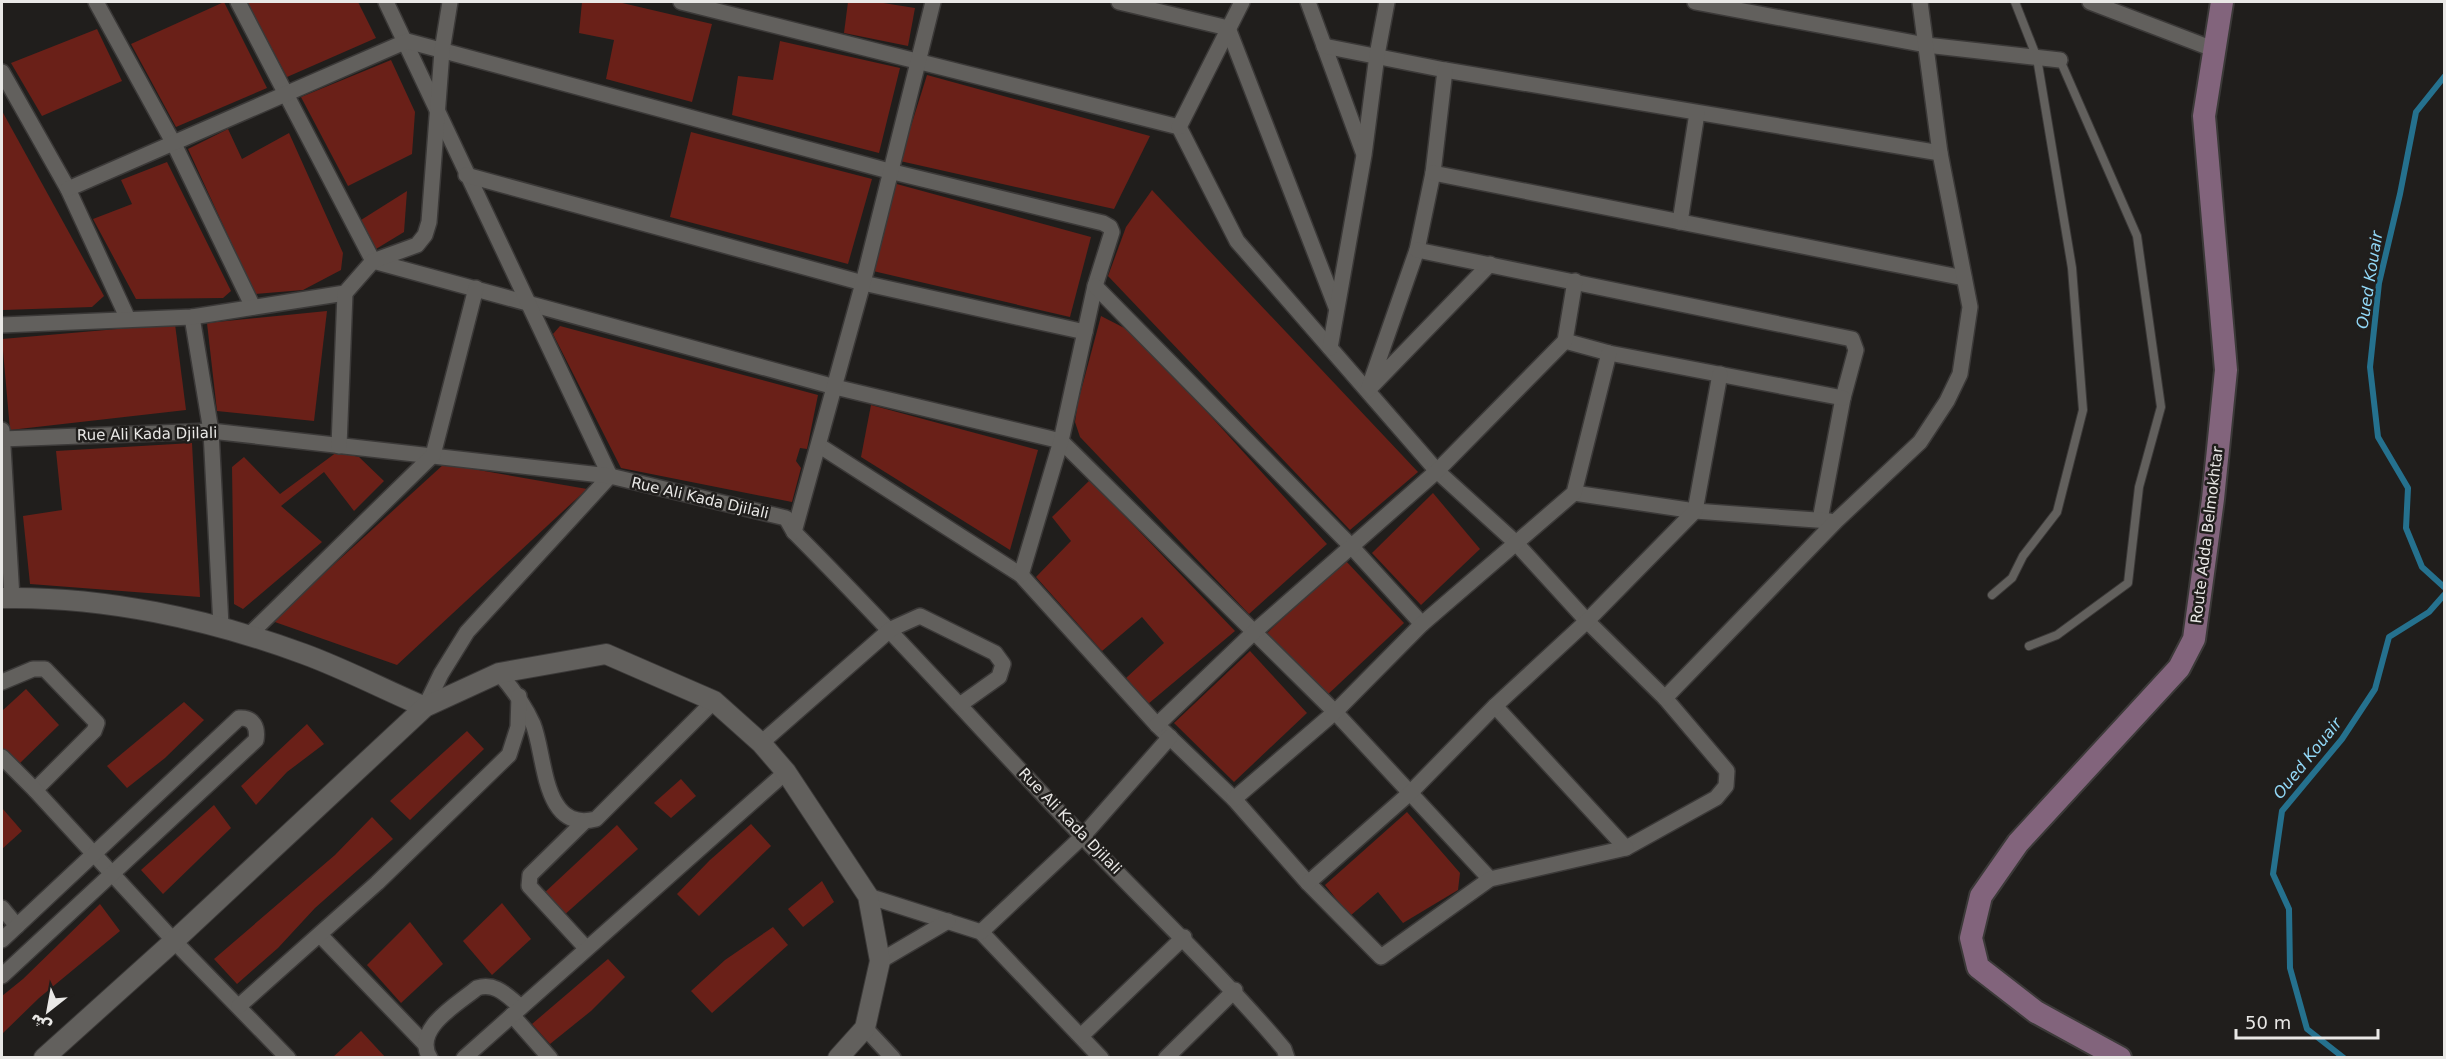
<svg xmlns="http://www.w3.org/2000/svg" width="2446" height="1059" viewBox="0 0 2446 1059" font-family="'DejaVu Sans',Vazirmatn,sans-serif">
<style>
.lines{fill:none;stroke-linecap:round;stroke-linejoin:round}
.stream{stroke:#25718e;stroke-width:6}
.building{fill:#6a2018}
.service-casing{stroke:#3b3938;stroke-width:10}
.minor-casing{stroke:#3b3938;stroke-width:18}
.tertiary-casing{stroke:#3b3938;stroke-width:22}
.secondary-casing{stroke:#3b3938;stroke-width:26}
.service{stroke:#62605d;stroke-width:8}
.minor{stroke:#62605d;stroke-width:15}
.tertiary{stroke:#62605d;stroke-width:20}
.secondary{stroke:#82647c;stroke-width:22}
.labels{text-anchor:middle;stroke-width:5;stroke-linejoin:round;paint-order:stroke}
.street-label{font-size:15px;fill:#e9e8e6;stroke:#201e1c}
.water-label{font-size:16px;font-style:italic;fill:#92d8f7;stroke:#201e1c}
</style>
<rect width="100%" height="100%" fill="#201e1c"/>
<g class="lines">
<g class="stream">
<path d="M2444,77L2416,112L2400,194L2379,283L2370,367L2378,437L2408,488L2406,528L2422,567L2444,587"/>
<path d="M2344,1058L2307,1029L2290,968L2289,909L2273,874L2282,811L2342,739L2375,689L2389,637L2429,612L2444,595"/>
</g>
</g>
<g class="building">
<path d="M224,2L267,88L176,127L131,44Z"/>
<path d="M247,2H358L376,38L287,77Z"/>
<path d="M582,2H618L712,24L692,102L606,79L614,40L579,33Z"/>
<path d="M848,2H877L915,8L908,46L844,33Z"/>
<path d="M97,29L122,81L42,116L11,63Z"/>
<path d="M780,41L900,68L879,153L732,115L738,76L773,80Z"/>
<path d="M391,60L415,112L412,154L348,186L301,97Z"/>
<path d="M927,75L1150,136L1114,209L900,161Z"/>
<path d="M2,111L104,296L92,307L3,310Z"/>
<path d="M228,129L242,159L289,133L343,253L341,270L303,290L255,294L188,149Z"/>
<path d="M691,132L872,179L848,264L670,217Z"/>
<path d="M167,162L231,291L223,298L136,299L93,219L132,204L121,180Z"/>
<path d="M893,183L1091,237L1070,317L873,271Z"/>
<path d="M1152,190L1418,472L1350,530L1108,276L1126,227Z"/>
<path d="M407,191L404,232L376,249L361,220Z"/>
<path d="M327,311L314,421L217,411L207,323Z"/>
<path d="M1101,316L1136,334L1327,544L1249,614L1080,437L1075,422L1078,402Z"/>
<path d="M175,324L186,410L10,430L2,339Z"/>
<path d="M560,326L818,395L807,449L800,448L796,461L801,468L792,502L621,468L553,334Z"/>
<path d="M871,405L1038,450L1010,550L861,457Z"/>
<path d="M192,443L200,597L30,584L23,516L62,510L56,451Z"/>
<path d="M337,452L359,457L384,481L354,511L324,472L281,506L322,542L243,609L234,604L232,467L244,457L280,494Z"/>
<path d="M444,464L587,489L397,665L272,621Z"/>
<path d="M1090,480L1235,631L1148,704L1126,678L1164,643L1142,617L1102,651L1036,577L1071,541L1052,517Z"/>
<path d="M1433,493L1480,549L1421,605L1372,553Z"/>
<path d="M1345,560L1404,623L1324,698L1264,636Z"/>
<path d="M1250,651L1307,713L1234,782L1174,723Z"/>
<path d="M26,689L59,725L18,765L2,750V711Z"/>
<path d="M184,702L204,720L165,758L127,788L107,766Z"/>
<path d="M307,724L324,744L287,772L256,805L241,786Z"/>
<path d="M467,731L484,749L410,820L390,801Z"/>
<path d="M681,779L696,796L671,818L654,803Z"/>
<path d="M214,805L231,828L163,894L141,870Z"/>
<path d="M2,808L22,831L2,849Z"/>
<path d="M1407,812L1460,873L1458,890L1403,923L1378,892L1350,916L1325,885Z"/>
<path d="M372,817L393,839L315,908L278,948L237,984L214,959L335,855Z"/>
<path d="M751,824L771,846L699,916L677,894L710,860Z"/>
<path d="M617,825L638,849L562,917L542,895Z"/>
<path d="M822,881L834,902L803,927L788,909Z"/>
<path d="M502,903L531,939L492,975L463,941Z"/>
<path d="M100,904L120,931L39,998L2,1034V996L23,979Z"/>
<path d="M410,922L443,964L401,1003L367,965Z"/>
<path d="M773,927L788,945L712,1013L691,991L725,960Z"/>
<path d="M608,959L625,977L591,1011L550,1044L532,1024Z"/>
<path d="M361,1031L386,1058H332Z"/>
</g>
<g class="lines">
<g class="service-casing">
<g id="service">
<path d="M1992,595L2012,578L2023,556L2057,512L2083,410L2072,268L2037,58L2015,2"/>
<path d="M2029,646L2057,635L2128,583L2139,487L2161,407L2137,236L2060,60"/>
</g>
</g>
<g class="minor-casing">
<g id="minor">
<path d="M96,2L174,144L253,307"/>
<path d="M238,2L373,261L835,387L1061,441L1335,712L1490,879"/>
<path d="M386,2L610,476L467,632L441,674L425,707"/>
<path d="M681,2L1179,127L1237,241L1437,471L1515,542L1587,621L1665,698L1727,771L1726,786L1716,798L1626,848L1490,879L1381,957L1308,883L1234,799L1157,725L1021,575L820,446"/>
<path d="M1119,2L1228,28L1336,307"/>
<path d="M1308,2L1363,152"/>
<path d="M1695,2L1926,45L2060,60"/>
<path d="M2090,2L2213,49"/>
<path d="M1324,46L1445,70L1940,153"/>
<path d="M1445,70L1433,173L1417,250L1368,390L1490,264"/>
<path d="M2,72L68,189L128,319"/>
<path d="M1179,127L1242,2"/>
<path d="M1433,173L1964,278"/>
<path d="M466,175L863,283L1085,332"/>
<path d="M68,189L407,41L889,171L1103,223L1110,227L1112,232L1095,286L1061,441L1021,575"/>
<path d="M1680,222L1697,113"/>
<path d="M1417,250L1852,339L1856,350L1843,398L1820,520"/>
<path d="M1095,286L1351,546L1422,624"/>
<path d="M192,317L211,431L221,626"/>
<path d="M2,325L192,317L345,293L373,261L417,245L425,235L429,222L442,51L450,2"/>
<path d="M1565,341L1609,353L1843,398"/>
<path d="M1330,348L1364,155L1377,55L1387,2"/>
<path d="M2,430L12,598"/>
<path d="M2,439L211,431L610,476L786,518L794,532C892,630 985,734 1081,835C1150,908 1219,972 1284,1049L1287,1058"/>
<path d="M339,446L345,293"/>
<path d="M1574,493L1695,511L1830,521"/>
<path d="M794,532L863,283L933,2"/>
<path d="M248,636L433,455L476,288"/>
<path d="M499,673C513,689 524,704 533,724C546,756 542,833 596,819L714,701"/>
<path d="M2,682L33,669H45L97,723L94,731L35,790"/>
<path d="M1665,698L1836,521L1920,442L1947,401L1960,374L1970,307L1940,153L1920,2"/>
<path d="M1495,706L1626,848"/>
<path d="M1157,725L1254,632L1437,471L1565,341L1575,281"/>
<path d="M761,743L891,629L920,616L995,653L1003,664L999,677L961,704"/>
<path d="M2,757L35,790L174,941L288,1058"/>
<path d="M1234,799L1335,712L1422,624L1574,493L1609,353"/>
<path d="M583,823L530,875L529,886L586,948"/>
<path d="M1308,883L1411,792L1495,706L1587,621L1695,511L1720,374"/>
<path d="M868,896L981,932L1101,1058"/>
<path d="M2,908L17,926"/>
<path d="M981,932L1083,836L1170,737"/>
<path d="M320,935L424,1043"/>
<path d="M2,940L239,718C254,717 258,728 256,740L2,976"/>
<path d="M880,961L948,921"/>
<path d="M239,1006L377,883L509,755L518,727L519,696"/>
<path d="M512,1015L550,1058"/>
<path d="M865,1028L893,1058"/>
<path d="M1081,1036L1184,937"/>
<path d="M430,1058C412,1029 458,1004 477,988C496,982 507,996 521,1007"/>
<path d="M464,1058L786,772"/>
<path d="M1166,1058L1235,990"/>
</g>
</g>
<g class="tertiary-casing">
<g id="tertiary">
<path d="M2,598C103,596 209,619 304,654C345,669 385,690 425,707"/>
<path d="M44,1058L174,941L425,707L499,673L606,654L714,701L761,743L786,772L868,896L880,961L865,1028L838,1058"/>
</g>
</g>
<g class="secondary-casing">
<path id="secondary" d="M2120,1058L2036,1012L1978,967L1971,938L1981,896L2018,843L2179,668L2194,639L2213,499L2226,370L2204,116L2222,2"/>
</g>
<use href="#service" class="service"/>
<use href="#minor" class="minor"/>
<use href="#tertiary" class="tertiary"/>
<use href="#secondary" class="secondary"/>
</g>
<g class="labels">
<g class="street-label">
<text transform="translate(147 434) rotate(-1)" y="5">Rue Ali Kada Djilali</text>
<text transform="translate(700 498) rotate(13)" y="5">Rue Ali Kada Djilali</text>
<text transform="translate(2207 535) rotate(-83)" y="5">Route Adda Belmokhtar</text>
<text transform="translate(1070 821) rotate(46)" y="5">Rue Ali Kada Djilali</text>
</g>
<g class="water-label">
<text transform="translate(2369 280) rotate(-81)" y="6">Oued Kouair</text>
<text transform="translate(2307 758) rotate(-51)" y="6">Oued Kouair</text>
</g>
</g>
<rect width="2446" height="1059" fill="none" stroke="#e9e8e6" stroke-width="6"/>
<g transform="translate(48 1011) rotate(211)" stroke="#201e1c" stroke-width="4.5" paint-order="stroke">
<path d="M0-4.5L10 22L0 15L-10 22Z" fill="#e9e8e6"/>
<text y="-9" font-size="16" font-weight="bold" text-anchor="middle" fill="#e9e8e6">ش</text>
</g>
<path d="M2236 1029v9h142v-9" fill="none" stroke="#e9e8e6" stroke-width="3"/>
<text x="2245" y="1029" font-size="18" fill="#e9e8e6" stroke="#201e1c" stroke-width="4.5" paint-order="stroke">50 m</text>
</svg>
